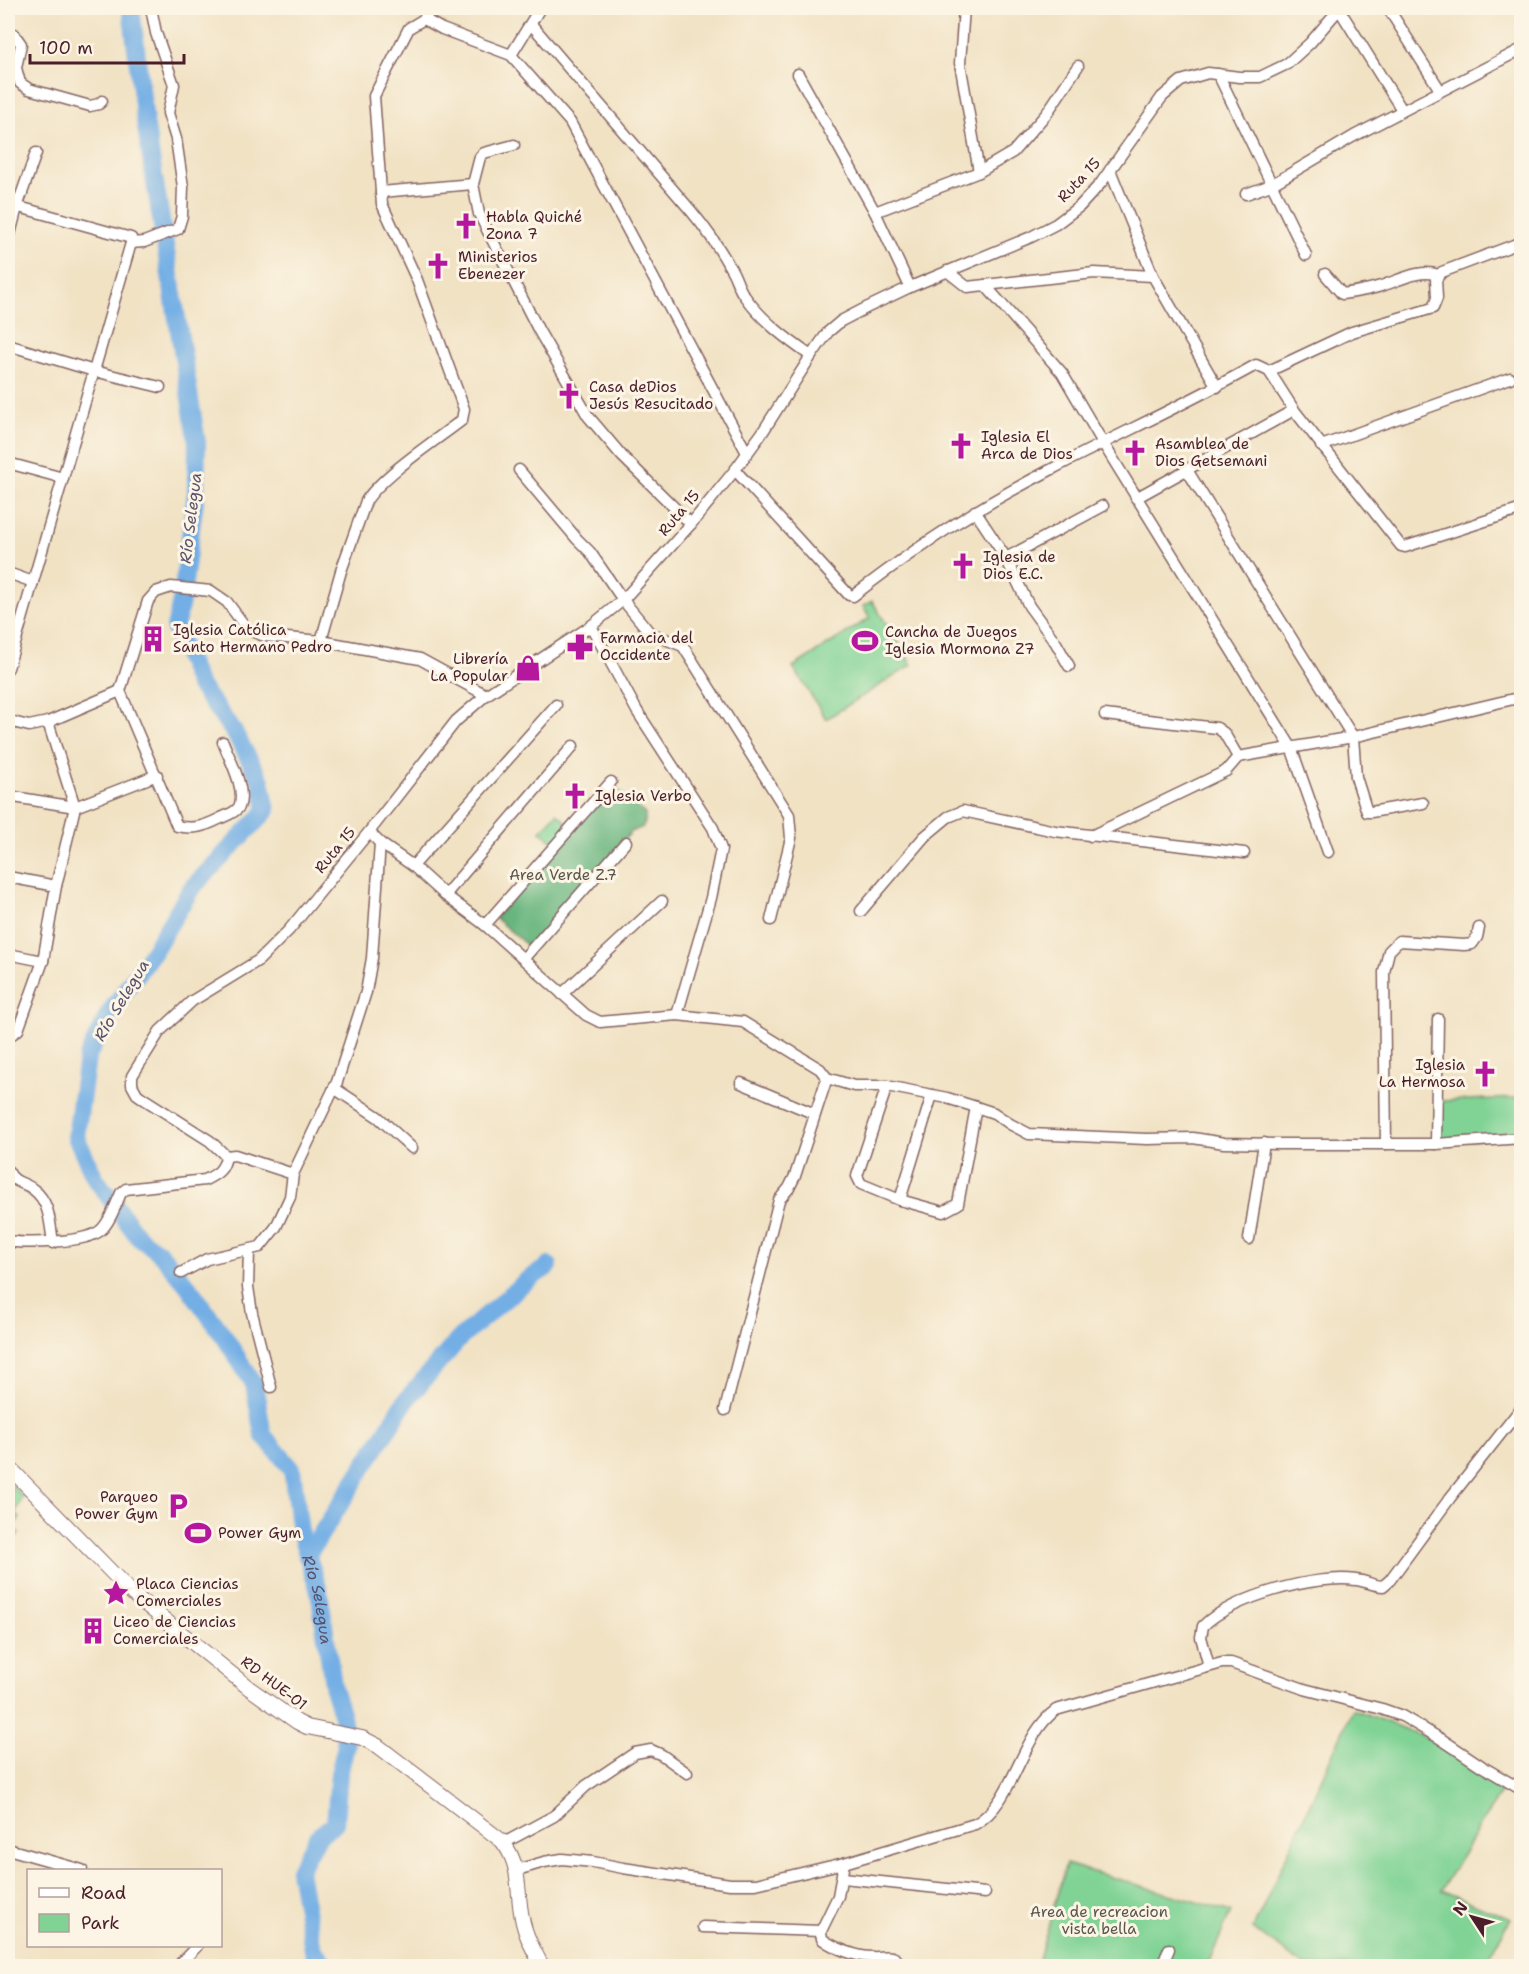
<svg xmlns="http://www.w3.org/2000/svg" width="1529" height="1974" viewBox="0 0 1529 1974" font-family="'Shantell Sans',sans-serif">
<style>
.green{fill:#80d395;stroke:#657960;stroke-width:1.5}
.forest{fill:#68b57e;stroke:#596a54;stroke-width:1.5}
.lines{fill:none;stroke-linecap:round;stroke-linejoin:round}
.river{stroke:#73afe5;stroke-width:18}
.minor-casing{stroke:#846361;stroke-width:13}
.tertiary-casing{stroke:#846361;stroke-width:16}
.minor{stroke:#fff;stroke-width:10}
.tertiary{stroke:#fff;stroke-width:14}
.labels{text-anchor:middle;stroke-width:6;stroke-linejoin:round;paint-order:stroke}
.street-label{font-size:15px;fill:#4a1f2b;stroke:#fcf5e5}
.poi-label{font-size:15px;fill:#4a1f2b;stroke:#fcf5e5;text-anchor:start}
.park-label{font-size:15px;fill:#5a554b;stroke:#fcf5e5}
.water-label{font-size:16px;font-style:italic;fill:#58516c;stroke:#fcf5e5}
</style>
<rect width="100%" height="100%" fill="#fcf5e5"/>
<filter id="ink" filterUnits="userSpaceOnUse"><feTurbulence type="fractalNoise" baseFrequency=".0167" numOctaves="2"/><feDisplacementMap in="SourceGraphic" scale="12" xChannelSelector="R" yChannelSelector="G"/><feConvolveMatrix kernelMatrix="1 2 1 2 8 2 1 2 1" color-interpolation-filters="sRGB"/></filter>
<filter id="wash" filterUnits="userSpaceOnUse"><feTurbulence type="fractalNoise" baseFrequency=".008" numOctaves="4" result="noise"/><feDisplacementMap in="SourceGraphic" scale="24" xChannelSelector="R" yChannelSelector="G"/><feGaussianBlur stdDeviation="1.35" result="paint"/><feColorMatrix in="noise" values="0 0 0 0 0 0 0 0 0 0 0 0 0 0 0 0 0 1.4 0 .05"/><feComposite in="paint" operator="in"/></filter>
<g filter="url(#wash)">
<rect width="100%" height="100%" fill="#f1e2c4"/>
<g class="green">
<path d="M872,601L912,665L826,719L793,667L870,618L863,606Z"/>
<path d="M557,813L571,826L555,844L541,831Z"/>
<path d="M1521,1098V1137L1437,1142L1440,1101Z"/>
<path d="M8,1481L23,1497L15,1513L20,1518L12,1527L19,1533L8,1546Z"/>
<path d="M1353,1709L1430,1739L1504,1786L1441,1890L1511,1919L1483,1966H1305L1253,1929Z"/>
<path d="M1066,1864L1231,1912L1207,1966H1037Z"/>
</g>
<path class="forest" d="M612,785L645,814V822L643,827L631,832L530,948L495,918Z"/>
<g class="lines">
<g class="river">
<path id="s1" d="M131,8L145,121L197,442L196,493L182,597L175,628L198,684L234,732L261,781L267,810L191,889L154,950L108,1015L87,1058L76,1137L95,1178L139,1238L159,1252L188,1286L225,1338L254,1384L263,1435L292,1469L300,1532L319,1591L334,1691L342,1716L346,1746L339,1774L335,1823L317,1837L299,1870L313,1950L327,1966"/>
<path d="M307,1556L407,1399L459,1339L526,1281L549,1266"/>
</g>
</g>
</g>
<g filter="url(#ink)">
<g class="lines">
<g class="minor-casing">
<g id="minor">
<path d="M964,8L960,63L979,172"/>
<path d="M1388,8L1440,90"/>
<path d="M1339,9L1402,110"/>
<path d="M424,19L442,29L511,55L570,122L747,453"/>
<path d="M531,24L692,212C707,230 720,249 731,269C736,277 738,287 743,294C761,320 785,338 811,356"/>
<path d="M8,32L14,34L21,44L16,68L20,83L29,89L90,106L99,104L102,101"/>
<path d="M511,55L540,8"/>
<path d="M798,74L875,212L910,287"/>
<path d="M1218,74L1306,255"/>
<path d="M514,145L484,153L480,157L473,184L479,214L539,331L588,416L622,456L691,524"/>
<path d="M1110,170L1153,276L1217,387"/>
<path d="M381,192L473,184"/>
<path d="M1246,194L1271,185L1354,136L1522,49"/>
<path d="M8,204L131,238V243L8,668"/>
<path d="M875,212L979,172L1013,152L1047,113L1078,66"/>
<path d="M8,242L17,207L36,153"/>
<path d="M131,243L144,242L178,229L182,216L183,187L176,139L168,113L174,85L156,33L151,8"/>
<path d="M947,271L967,287L985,285L1062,373L1103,443L1291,747L1328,852"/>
<path d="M1325,274L1342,294C1356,292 1369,290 1381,286C1398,281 1420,268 1438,275"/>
<path d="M985,285L1094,273L1153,276"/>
<path d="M8,345L94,371L160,387"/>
<path d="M1269,371L1352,332L1433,308L1437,298L1436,279L1442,272L1522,242"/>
<path d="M1321,446L1510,378"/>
<path d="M8,463L63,478"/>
<path d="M519,470L577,539L590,552L623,600L650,633L683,646L789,815L791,838L771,920"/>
<path d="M735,470L849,595L853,596C892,566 931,538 973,513C1064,458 1163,417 1256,365L1269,371L1294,410L1401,546L1405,547L1522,509"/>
<path d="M1187,470L1353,737L1356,777L1367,812H1371L1423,803"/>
<path d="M1136,498L1294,410"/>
<path d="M975,511L1006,558L1029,606L1056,643L1069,666"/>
<path d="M1006,558L1103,506"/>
<path d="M8,573L33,582"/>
<path d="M591,626L637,711L713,828L721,849L711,898L677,1015"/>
<path d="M321,641L341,571L366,501C384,474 435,441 462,420L464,409L417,280L382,204L381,192L374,96L409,28L424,19L432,8"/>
<path d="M1105,715L1217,728L1224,733L1238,757"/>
<path d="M8,721L29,726L48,722L120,691"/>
<path d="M223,742C229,758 247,790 239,807C235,813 225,816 219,819C205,826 193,830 177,826L120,691L148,601L156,592L171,587L211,591L227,602L247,629L264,636L321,641L420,659L486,695"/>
<path d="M8,796L75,807L157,775"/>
<path d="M369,832L380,843L413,866L445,895L485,925L586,1015L600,1022L677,1015L743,1022L820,1069L827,1078L854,1086H887L947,1098L976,1107L994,1113L1010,1124L1029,1134L1147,1139L1193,1138L1224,1143L1280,1144H1436L1522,1138"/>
<path d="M1091,836L1226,771L1238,757L1353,737L1522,697"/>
<path d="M413,866L556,705"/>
<path d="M8,877L56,886"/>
<path d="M445,895L573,746"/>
<path d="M861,911L924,837L948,817L963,811L1055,831L1244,853"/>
<path d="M485,925L611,782"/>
<path d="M8,954L43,961"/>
<path d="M524,958L626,842"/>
<path d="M562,994L662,901"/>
<path d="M8,1037L18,1030L43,961L56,886L75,807L48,722"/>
<path d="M741,1083L815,1114"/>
<path d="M887,1086L857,1176L861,1184L900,1200"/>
<path d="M334,1088L378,1117L412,1148"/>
<path d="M932,1095L900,1200L943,1212L958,1204L976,1107"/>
<path d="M1386,1144L1384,972L1389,951L1399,941L1464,945L1472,944L1477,937L1479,928"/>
<path d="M1436,1144L1438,1019"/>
<path d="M226,1156L235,1155L293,1174"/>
<path d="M8,1171C15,1185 24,1181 34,1190C50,1202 50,1224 53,1243"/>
<path d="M1249,1239L1264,1143"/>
<path d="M8,1241C26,1244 87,1243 101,1230C110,1222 116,1204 121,1193L126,1189L205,1180C217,1174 224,1170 226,1156L210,1141L144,1099L137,1094L132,1085V1076L160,1031L192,1001L259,960L289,930L369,832L456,721L486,695L591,626L623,600L691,524L735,470L762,433L811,356L828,332L841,321L866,308L910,287L1031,237L1056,224L1080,206L1101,183L1162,97L1181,81L1208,73L1239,77H1260L1287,64L1310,43L1340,8"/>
<path d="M249,1251L248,1287L252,1313L271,1387"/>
<path d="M181,1273L207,1259L260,1247L276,1227L290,1197L293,1174L337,1082L366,992L372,958L380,843"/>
<path d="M725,1410L779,1200L789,1188L795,1176L827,1078"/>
<path d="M1209,1666L1201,1637L1203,1626C1231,1597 1317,1574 1356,1580C1366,1581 1374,1586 1383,1586L1390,1580L1450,1498L1522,1407"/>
<path d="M504,1843L554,1816L586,1786L635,1753L651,1750L662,1755L687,1773"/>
<path d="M8,1849L82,1870"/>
<path d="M844,1863L838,1896L821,1931L822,1939C834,1948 857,1957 872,1957C878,1958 886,1955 892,1957C897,1958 900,1963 902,1966"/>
<path d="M517,1870L544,1862L562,1859L593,1862L623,1868L730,1884H756L844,1863L975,1824C1014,1803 1020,1736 1056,1710L1222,1663H1231L1304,1689L1382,1709L1402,1716L1441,1739L1483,1767L1522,1790"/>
<path d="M843,1878L985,1893"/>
<path d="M703,1927L821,1931"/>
<path d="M178,1966L197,1946"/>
<path d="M1162,1966L1169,1949"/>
</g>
</g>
<g class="tertiary-casing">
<path id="tertiary" d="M8,1466L134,1595L249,1688L297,1722L307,1727L362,1738L378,1746L502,1841C522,1866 516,1889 522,1918C525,1935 534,1951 542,1966"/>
</g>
<use href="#minor" class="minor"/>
<use href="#tertiary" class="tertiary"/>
</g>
</g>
<defs>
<g id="church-bare" transform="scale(2.07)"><path d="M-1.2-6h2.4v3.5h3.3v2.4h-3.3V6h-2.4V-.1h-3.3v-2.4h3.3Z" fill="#b5179e" stroke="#fcf5e5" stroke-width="2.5" paint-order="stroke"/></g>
<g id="building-bare" transform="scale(2.07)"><path d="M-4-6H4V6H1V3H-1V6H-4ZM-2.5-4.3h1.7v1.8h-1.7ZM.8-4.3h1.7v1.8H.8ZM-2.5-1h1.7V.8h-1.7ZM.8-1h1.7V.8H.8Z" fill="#b5179e" stroke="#fcf5e5" stroke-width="2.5" paint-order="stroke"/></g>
<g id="stadium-bare" transform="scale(2.07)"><path d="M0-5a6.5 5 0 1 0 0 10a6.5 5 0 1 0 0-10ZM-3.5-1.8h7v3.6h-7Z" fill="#b5179e" stroke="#fcf5e5" stroke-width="2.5" paint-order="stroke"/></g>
<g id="pharmacy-bare" transform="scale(2.07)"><path d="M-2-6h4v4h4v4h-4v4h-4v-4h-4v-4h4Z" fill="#b5179e" stroke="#fcf5e5" stroke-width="2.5" paint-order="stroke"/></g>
<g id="shop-bare" transform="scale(2.07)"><path d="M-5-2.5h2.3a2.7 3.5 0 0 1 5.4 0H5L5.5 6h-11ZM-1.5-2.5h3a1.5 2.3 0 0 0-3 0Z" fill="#b5179e" stroke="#fcf5e5" stroke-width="2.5" paint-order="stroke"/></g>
<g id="parking-bare" transform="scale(2.07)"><path d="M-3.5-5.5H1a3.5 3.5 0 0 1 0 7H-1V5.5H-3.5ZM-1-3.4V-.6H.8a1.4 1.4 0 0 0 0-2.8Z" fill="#b5179e" stroke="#fcf5e5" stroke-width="2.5" paint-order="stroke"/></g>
<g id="sight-bare" transform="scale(2.07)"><path d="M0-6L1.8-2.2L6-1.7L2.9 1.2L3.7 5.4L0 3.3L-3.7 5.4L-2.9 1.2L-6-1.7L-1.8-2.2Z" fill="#b5179e" stroke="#fcf5e5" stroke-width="2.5" paint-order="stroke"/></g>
</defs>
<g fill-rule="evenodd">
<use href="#church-bare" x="466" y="226"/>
<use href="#church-bare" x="438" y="266"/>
<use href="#church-bare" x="569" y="396"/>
<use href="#church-bare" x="961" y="446"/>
<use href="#church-bare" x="1135" y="453"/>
<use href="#church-bare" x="963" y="566"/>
<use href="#building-bare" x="153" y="639"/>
<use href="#stadium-bare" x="865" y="641"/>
<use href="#pharmacy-bare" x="580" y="647"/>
<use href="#shop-bare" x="528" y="668"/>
<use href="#church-bare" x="575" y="796"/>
<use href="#church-bare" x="1485" y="1074"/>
<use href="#parking-bare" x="178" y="1506"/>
<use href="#stadium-bare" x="198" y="1533"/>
<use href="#sight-bare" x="116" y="1593"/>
<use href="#building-bare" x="93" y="1631"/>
</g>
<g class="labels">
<g class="street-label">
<text transform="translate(1079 180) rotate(-47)" y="5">Ruta 15</text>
<text transform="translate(679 513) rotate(-50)" y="5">Ruta 15</text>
<text transform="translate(335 850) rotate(-51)" y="5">Ruta 15</text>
<text transform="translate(274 1683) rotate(37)" y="5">RD HUE-01</text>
</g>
<g class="poi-label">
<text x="486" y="222">Habla Quiché<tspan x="486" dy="17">Zona 7</tspan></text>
<text x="458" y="262">Ministerios<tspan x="458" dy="17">Ebenezer</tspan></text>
<text x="589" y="392">Casa deDios<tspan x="589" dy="17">Jesús Resucitado</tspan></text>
<text x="981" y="442">Iglesia El<tspan x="981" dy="17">Arca de Dios</tspan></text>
<text x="1155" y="449">Asamblea de<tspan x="1155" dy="17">Dios Getsemani</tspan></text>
<text x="983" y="562">Iglesia de<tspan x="983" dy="17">Dios E.C.</tspan></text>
<text x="173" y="635">Iglesia Católica<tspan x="173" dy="17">Santo Hermano Pedro</tspan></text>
<text x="885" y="637">Cancha de Juegos<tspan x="885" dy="17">Iglesia Mormona Z7</tspan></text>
<text x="600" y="643">Farmacia del<tspan x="600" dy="17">Occidente</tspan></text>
<text x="508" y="664" text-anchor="end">Librería<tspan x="508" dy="17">La Popular</tspan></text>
<text x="595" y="801">Iglesia Verbo</text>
<text x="1465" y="1070" text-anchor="end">Iglesia<tspan x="1465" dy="17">La Hermosa</tspan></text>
<text x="158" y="1502" text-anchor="end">Parqueo<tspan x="158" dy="17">Power Gym</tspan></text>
<text x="218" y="1538">Power Gym</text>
<text x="136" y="1589">Placa Ciencias<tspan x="136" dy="17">Comerciales</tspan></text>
<text x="113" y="1627">Liceo de Ciencias<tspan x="113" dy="17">Comerciales</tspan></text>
</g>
<g class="park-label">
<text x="563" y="880">Area Verde Z.7</text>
<text x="1099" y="1917">Area de recreacion<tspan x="1099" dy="17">vista bella</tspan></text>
</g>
<g class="water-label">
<text transform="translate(190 518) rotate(-83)" y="6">Río Selegua</text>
<text transform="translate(121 1000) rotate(-59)" y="6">Río Selegua</text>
<text dy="6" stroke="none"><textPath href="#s1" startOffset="1758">Río Selegua</textPath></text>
</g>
</g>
<rect width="1529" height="1974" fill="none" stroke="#fcf5e5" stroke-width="30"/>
<rect x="27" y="1869" width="195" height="78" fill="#fcf5e5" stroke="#b59f9b" stroke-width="1.5"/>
<rect x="39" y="1888" width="30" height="9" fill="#ffffff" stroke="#b59f9b" stroke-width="1.5"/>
<text x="81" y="1899" font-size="18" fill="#4a1f2b">Road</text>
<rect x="39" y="1914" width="30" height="18" fill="#80d395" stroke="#b59f9b" stroke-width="1.5"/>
<text x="81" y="1929" font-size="18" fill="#4a1f2b">Park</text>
<g transform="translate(1472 1917) rotate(306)" stroke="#fcf5e5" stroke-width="4.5" paint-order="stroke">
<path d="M0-4.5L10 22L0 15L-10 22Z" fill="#4a1f2b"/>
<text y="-9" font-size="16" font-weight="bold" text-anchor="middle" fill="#4a1f2b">N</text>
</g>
<path d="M30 54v9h154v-9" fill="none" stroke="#4a1f2b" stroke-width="3"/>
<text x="39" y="54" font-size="18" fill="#4a1f2b" stroke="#fcf5e5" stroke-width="4.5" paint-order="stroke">100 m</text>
</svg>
